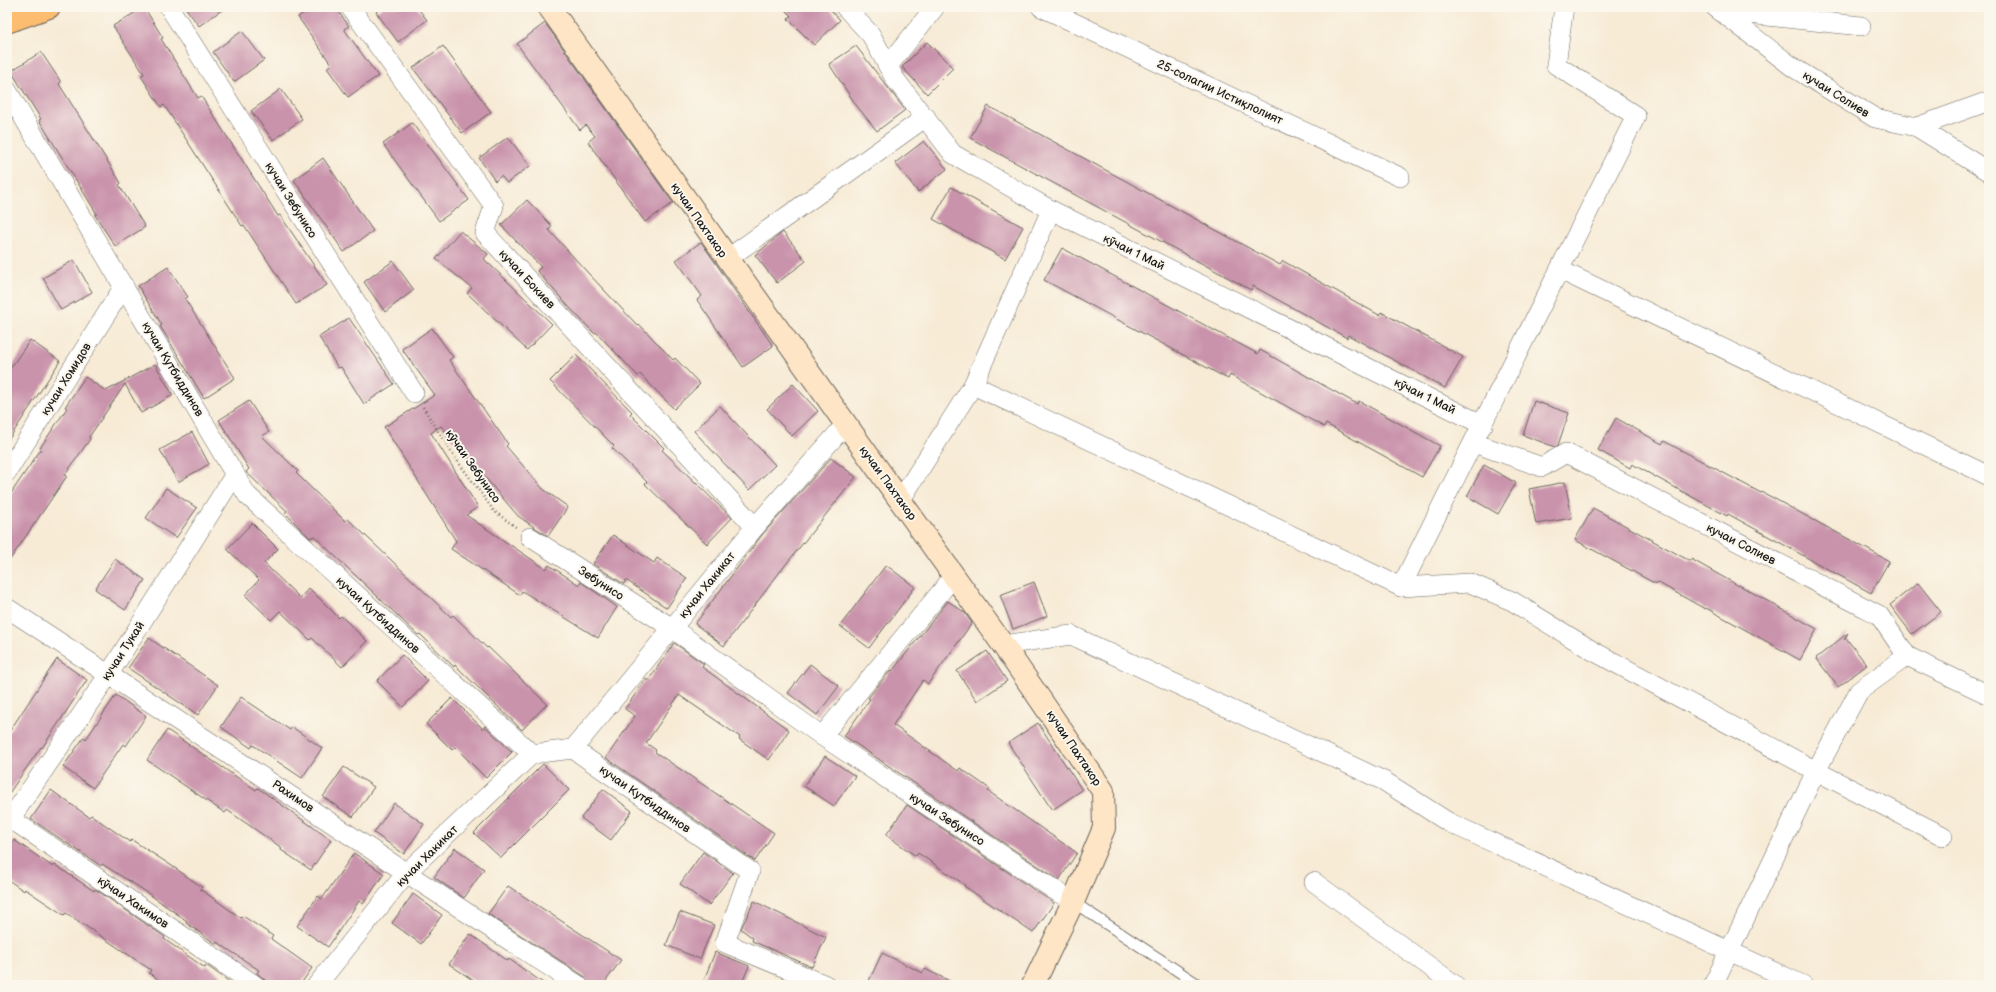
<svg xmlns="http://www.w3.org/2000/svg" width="1996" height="992" viewBox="0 0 1996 992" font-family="'Balsamiq Sans',sans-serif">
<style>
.building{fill:#c993ab}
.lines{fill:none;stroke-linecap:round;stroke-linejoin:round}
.lane-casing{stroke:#69645d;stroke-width:12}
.street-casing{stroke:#69645d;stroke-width:20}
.secondary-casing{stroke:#69645d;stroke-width:24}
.primary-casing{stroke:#69645d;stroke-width:24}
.path{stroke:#69645d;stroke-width:2.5;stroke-dasharray:1 3;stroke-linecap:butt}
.lane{stroke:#fff;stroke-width:10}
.street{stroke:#fff;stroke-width:19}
.secondary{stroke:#fee5c5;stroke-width:22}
.primary{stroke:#fcbd6f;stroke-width:22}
.labels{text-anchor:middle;stroke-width:4;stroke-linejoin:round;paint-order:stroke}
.street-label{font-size:12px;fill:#1c1c1c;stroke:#fbf7ec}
</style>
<rect width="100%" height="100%" fill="#fbf7ec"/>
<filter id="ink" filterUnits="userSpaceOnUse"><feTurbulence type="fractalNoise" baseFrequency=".025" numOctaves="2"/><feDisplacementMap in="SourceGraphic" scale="8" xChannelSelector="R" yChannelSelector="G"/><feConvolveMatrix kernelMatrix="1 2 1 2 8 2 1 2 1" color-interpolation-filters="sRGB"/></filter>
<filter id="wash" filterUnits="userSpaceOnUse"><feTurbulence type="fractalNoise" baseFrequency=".012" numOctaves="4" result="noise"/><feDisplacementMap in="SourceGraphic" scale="16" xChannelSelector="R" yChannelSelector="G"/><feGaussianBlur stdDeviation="0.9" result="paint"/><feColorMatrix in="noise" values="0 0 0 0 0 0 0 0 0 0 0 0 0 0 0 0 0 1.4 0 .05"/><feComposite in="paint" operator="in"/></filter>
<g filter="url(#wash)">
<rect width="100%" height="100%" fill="#f7ebd6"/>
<g id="blocks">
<g class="building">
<path d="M144,7L163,38L161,39L198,98L201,96L278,216L280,215L327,285L296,304L244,225L242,226L164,105L161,107L141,76L144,74L113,26Z"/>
<path d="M185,7H226L199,26Z"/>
<path d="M312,7H335L349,26L344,29L378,76L348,97L327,68L331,64L298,17Z"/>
<path d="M383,7H417L427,20L398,42L376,12Z"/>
<path d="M782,7H828L840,20L814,45L788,19L791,16Z"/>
<path d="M545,23L673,203L645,222L588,142L595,136L586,125L580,130L517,44Z"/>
<path d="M242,31L264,60L234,82L213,52Z"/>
<path d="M927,42L953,68L927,94L902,67Z"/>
<path d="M443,46L491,112L462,133L413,68Z"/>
<path d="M856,46L905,110L877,131L856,105L829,64Z"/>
<path d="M41,52L61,82L59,84L121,183L119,185L145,227L115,246L95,215L97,214L39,120L41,119L11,71Z"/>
<path d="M281,89L302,119L273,140L251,111Z"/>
<path d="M988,106L1280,265L1283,261L1379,315L1381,312L1463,357L1445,388L1348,335L1347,338L1253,286L1251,290L970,138Z"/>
<path d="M412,123L469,200L439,221L383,144Z"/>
<path d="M508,137L530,166L507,183L501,176L495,181L479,158Z"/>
<path d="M924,141L947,169L918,192L895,163Z"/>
<path d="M323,158L373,231L344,252L294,180Z"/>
<path d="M951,187L1023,227L1005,259L933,219Z"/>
<path d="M527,200L552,226L549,230L588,273L638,326L639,324L673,360L675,358L700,384L674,409L640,374L638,376L596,332L594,333L569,307L537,271L541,267L501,225Z"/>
<path d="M460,231L488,254L484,259L552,324L527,350L467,293L472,288L436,259Z"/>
<path d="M783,232L806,261L777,283L755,255Z"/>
<path d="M701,242L773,346L743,367L697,300L702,296L676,260Z"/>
<path d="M1062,248L1258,354L1260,350L1357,404L1359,401L1440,446L1422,477L1326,424L1324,427L1230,375L1228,379L1044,280Z"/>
<path d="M74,260L92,292L61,310L43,278Z"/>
<path d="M393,261L414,290L385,312L364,282Z"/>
<path d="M168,267L188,297L185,299L235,378L204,398L168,339L160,326L162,325L138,286Z"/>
<path d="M349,318L394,384L364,404L341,367L338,368L319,337Z"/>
<path d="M432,328L453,357L449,360L508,444L506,446L543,489L568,507L548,536L534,527L518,516L441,426L431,433L478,507L466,515L546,569L549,565L579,585L581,582L617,607L598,638L522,591L520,595L451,549L456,541L384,427L435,395L402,349Z"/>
<path d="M30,340L60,361L7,442V373Z"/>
<path d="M576,355L632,412L630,414L664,448L662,450L732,518L707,544L645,484L647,482L612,448L614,446L550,381Z"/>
<path d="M155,364L173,395L141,413L125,384L89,437L90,439L65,475L67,476L7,564V499L41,449L40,448L67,408L65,407L85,377L106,391Z"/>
<path d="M793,384L818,411L792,436L767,409Z"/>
<path d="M249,401L269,432L262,436L298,471L296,473L345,521L348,519L451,617L453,615L487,648L488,647L547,704L522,730L455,665L454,667L420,634L418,635L314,536L310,538L285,513L287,511L246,472L249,469L219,420Z"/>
<path d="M1534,401L1569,413L1558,445L1555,447L1523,435Z"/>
<path d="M720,406L775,465L749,490L694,431Z"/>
<path d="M1616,418L1662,444L1664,441L1761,493L1762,492L1889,561L1871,593L1728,514L1727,516L1632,464L1630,468L1598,450Z"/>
<path d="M192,432L209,464L178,482L160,450Z"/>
<path d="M831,458L856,477L779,573L724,646L695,624L762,535Z"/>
<path d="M1484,465L1516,483L1498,514L1467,496Z"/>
<path d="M1565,482L1572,518L1536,524L1529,489Z"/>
<path d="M166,488L197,508L176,538L146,518Z"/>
<path d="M1593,508L1690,561L1691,559L1739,586V585L1817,629L1800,660L1706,608L1705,609L1657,582L1656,584L1575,540Z"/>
<path d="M252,523L278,549L264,563L300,598L309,588L339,618L341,616L367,641L342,667L312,638L310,640L280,611L271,620L245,595L259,580L227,549Z"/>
<path d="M613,535L654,563L657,558L687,578L667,608L626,580L624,584L593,564Z"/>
<path d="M115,559L145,580L125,610L95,589Z"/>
<path d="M886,565L915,587L869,648L840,626Z"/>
<path d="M1034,582L1047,616L1013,629L1000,595Z"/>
<path d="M1918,583L1941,612L1912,634L1890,605Z"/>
<path d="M948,601L964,612L972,623L928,684L923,680L893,725L958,771L960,768L990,789L988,791L1077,853L1059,880L844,736L870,699L868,698L891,670L892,671Z"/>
<path d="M1848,633L1844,640L1846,638L1867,665L1838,687L1816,658Z"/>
<path d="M149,638L218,685L198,715L128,668Z"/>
<path d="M674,643L704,664L702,667L789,730L769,760L739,739L740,737L679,695L646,743L656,750L655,752L774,833L755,861L606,758L635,716L625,709L646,679L648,681Z"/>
<path d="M987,651L1007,681L977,701L957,671Z"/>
<path d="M402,655L428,681L403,707L377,681Z"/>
<path d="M57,659L87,680L42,748L41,747L7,796V735Z"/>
<path d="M810,664L839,686L817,715L788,693Z"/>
<path d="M116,695L146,716L126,746L123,744L93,788L63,767L84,737L86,739Z"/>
<path d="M241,697L290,730L292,727L322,748L302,778L253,745L251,748L221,727Z"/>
<path d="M452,698L483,729L485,726L512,752L486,778L455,747L452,750L426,724Z"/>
<path d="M1038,723L1082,790L1052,810L1008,743Z"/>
<path d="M167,730L256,790L258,788L331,840L311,870L281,850L282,848L227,810L225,813L147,760Z"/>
<path d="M825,756L855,776L834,806L804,786Z"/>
<path d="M543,764L569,790L501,858L474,833Z"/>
<path d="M344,767L374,787L353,817L323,797Z"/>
<path d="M603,789L632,811L611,840L581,818Z"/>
<path d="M51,790L89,817L91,815L130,842L132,840L172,866L202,887L200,889L241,918L243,916L273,936L271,939L312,968L300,985H266L265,980L257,973L259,970L217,942L216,944L186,923L187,921L142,889L102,864L101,866L31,819Z"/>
<path d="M394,803L424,824L404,854L374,833Z"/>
<path d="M907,805L1054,903L1033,933L964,886L965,885L918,853L916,856L886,835Z"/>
<path d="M14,840L53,867L55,865L94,891L95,889L165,937L164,939L205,968L206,965L234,985H166L149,973L151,970L105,939L66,913L64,915L25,889L24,891L7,879V850Z"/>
<path d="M455,848L484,869L464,898L434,877Z"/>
<path d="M703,852L733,873L709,905L680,884Z"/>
<path d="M354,853L384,874L363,904L359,901L328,947L297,926L318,896L322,899Z"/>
<path d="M508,886L621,960L603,985H589L584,976L488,914Z"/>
<path d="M413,894L442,915L421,944L392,923Z"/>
<path d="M754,901L826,937L812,967L752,941L753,938L741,929Z"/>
<path d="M680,912L714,925L700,959L666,945Z"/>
<path d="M470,934L508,961L509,959L546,985H480L449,964Z"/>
<path d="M715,952L749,966L741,985H702Z"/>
<path d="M882,953L923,973L925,969L958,985H867Z"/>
</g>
</g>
</g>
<g filter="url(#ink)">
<use href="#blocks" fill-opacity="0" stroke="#69645d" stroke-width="1"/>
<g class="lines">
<g class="lane-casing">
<path id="lane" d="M1073,902L1199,985"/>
</g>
<g class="street-casing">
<g id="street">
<path d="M169,7L414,393"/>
<path d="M350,7L494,206L485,233L755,527"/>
<path d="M845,7L871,35L895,79L953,154L1051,210L1483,425"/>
<path d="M1041,7L1400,177"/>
<path d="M1715,7L1794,68L1875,118L1917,127L1989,172"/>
<path d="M1720,11L1861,26"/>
<path d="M888,66L935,7"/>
<path d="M7,90L247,495L532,754L573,749L750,871L725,943L826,985"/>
<path d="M1917,127L1989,101"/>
<path d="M727,259L926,117"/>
<path d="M1560,270L1989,476"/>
<path d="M973,385L1401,587L1470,583L1512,601L1593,651L1816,771L1943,836"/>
<path d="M1474,443L1542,467L1566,453L1879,615L1907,656L1989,695"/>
<path d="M7,472L124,286"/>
<path d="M900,501L973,385L1051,210"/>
<path d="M530,537L672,628L822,736L1073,902"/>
<path d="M1401,587L1636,116L1556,65L1564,7"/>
<path d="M7,608C198,732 386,862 578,985"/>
<path d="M1003,645L1071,635L1384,781L1448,822L1803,985"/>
<path d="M822,736L954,576"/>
<path d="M573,749L755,527L845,425"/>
<path d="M11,819L255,985"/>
<path d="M7,824L109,674L235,474"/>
<path d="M1314,882L1455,985"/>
<path d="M317,985L407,872L532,754"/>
<path d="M1713,985L1816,771L1859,691L1907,656"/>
</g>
</g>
<g class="secondary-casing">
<path id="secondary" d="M549,7L1003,645L1103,791L1104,828L1073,902L1033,985"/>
</g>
<g class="primary-casing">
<path id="primary" d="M7,22L49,7"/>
</g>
<path class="path" d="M423,407L451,452L494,511L517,528"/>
<use href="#lane" class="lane"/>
<use href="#street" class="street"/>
<use href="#secondary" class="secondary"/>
<use href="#primary" class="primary"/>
</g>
</g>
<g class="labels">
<g class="street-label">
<text transform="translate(1220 92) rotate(25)" y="4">25-солагии Истиқлолият</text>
<text transform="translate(1836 94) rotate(32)" y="4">кучаи Солиев</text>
<text transform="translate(291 200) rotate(58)" y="4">кучаи Зебунисо</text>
<text transform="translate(699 220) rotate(55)" y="4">кучаи Пахтакор</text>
<text transform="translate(1134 252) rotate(26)" y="4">кӯчаи 1 Май</text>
<text transform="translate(527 279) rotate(47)" y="4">кучаи Бокиев</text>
<text transform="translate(173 369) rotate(59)" y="4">кучаи Кутбиддинов</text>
<text transform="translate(66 379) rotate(-58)" y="4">кучаи Хомидов</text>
<text transform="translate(1425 396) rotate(26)" y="4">кӯчаи 1 Май</text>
<text transform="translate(473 466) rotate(55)" y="4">кӯчаи Зебунисо</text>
<text transform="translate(888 483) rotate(54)" y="4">кучаи Пахтакор</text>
<text transform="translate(1741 544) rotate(27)" y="4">кучаи Солиев</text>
<text transform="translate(601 583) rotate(33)" y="4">Зебунисо</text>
<text transform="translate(707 585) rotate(-51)" y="4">кучаи Хакикат</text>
<text transform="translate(378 615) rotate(42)" y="4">кучаи Кутбиддинов</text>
<text transform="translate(123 651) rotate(-57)" y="4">кучаи Тукай</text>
<text transform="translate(1074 748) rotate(56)" y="4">кучаи Пахтакор</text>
<text transform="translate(293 796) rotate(34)" y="4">Рахимов</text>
<text transform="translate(645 799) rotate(35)" y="4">кучаи Кутбиддинов</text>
<text transform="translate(947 819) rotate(33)" y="4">кучаи Зебунисо</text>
<text transform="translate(427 856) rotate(-45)" y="4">кучаи Хакикат</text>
<text transform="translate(133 902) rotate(34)" y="4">кӯчаи Хакимов</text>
</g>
</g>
<rect width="1996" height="992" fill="none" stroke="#fbf7ec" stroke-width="24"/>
</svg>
